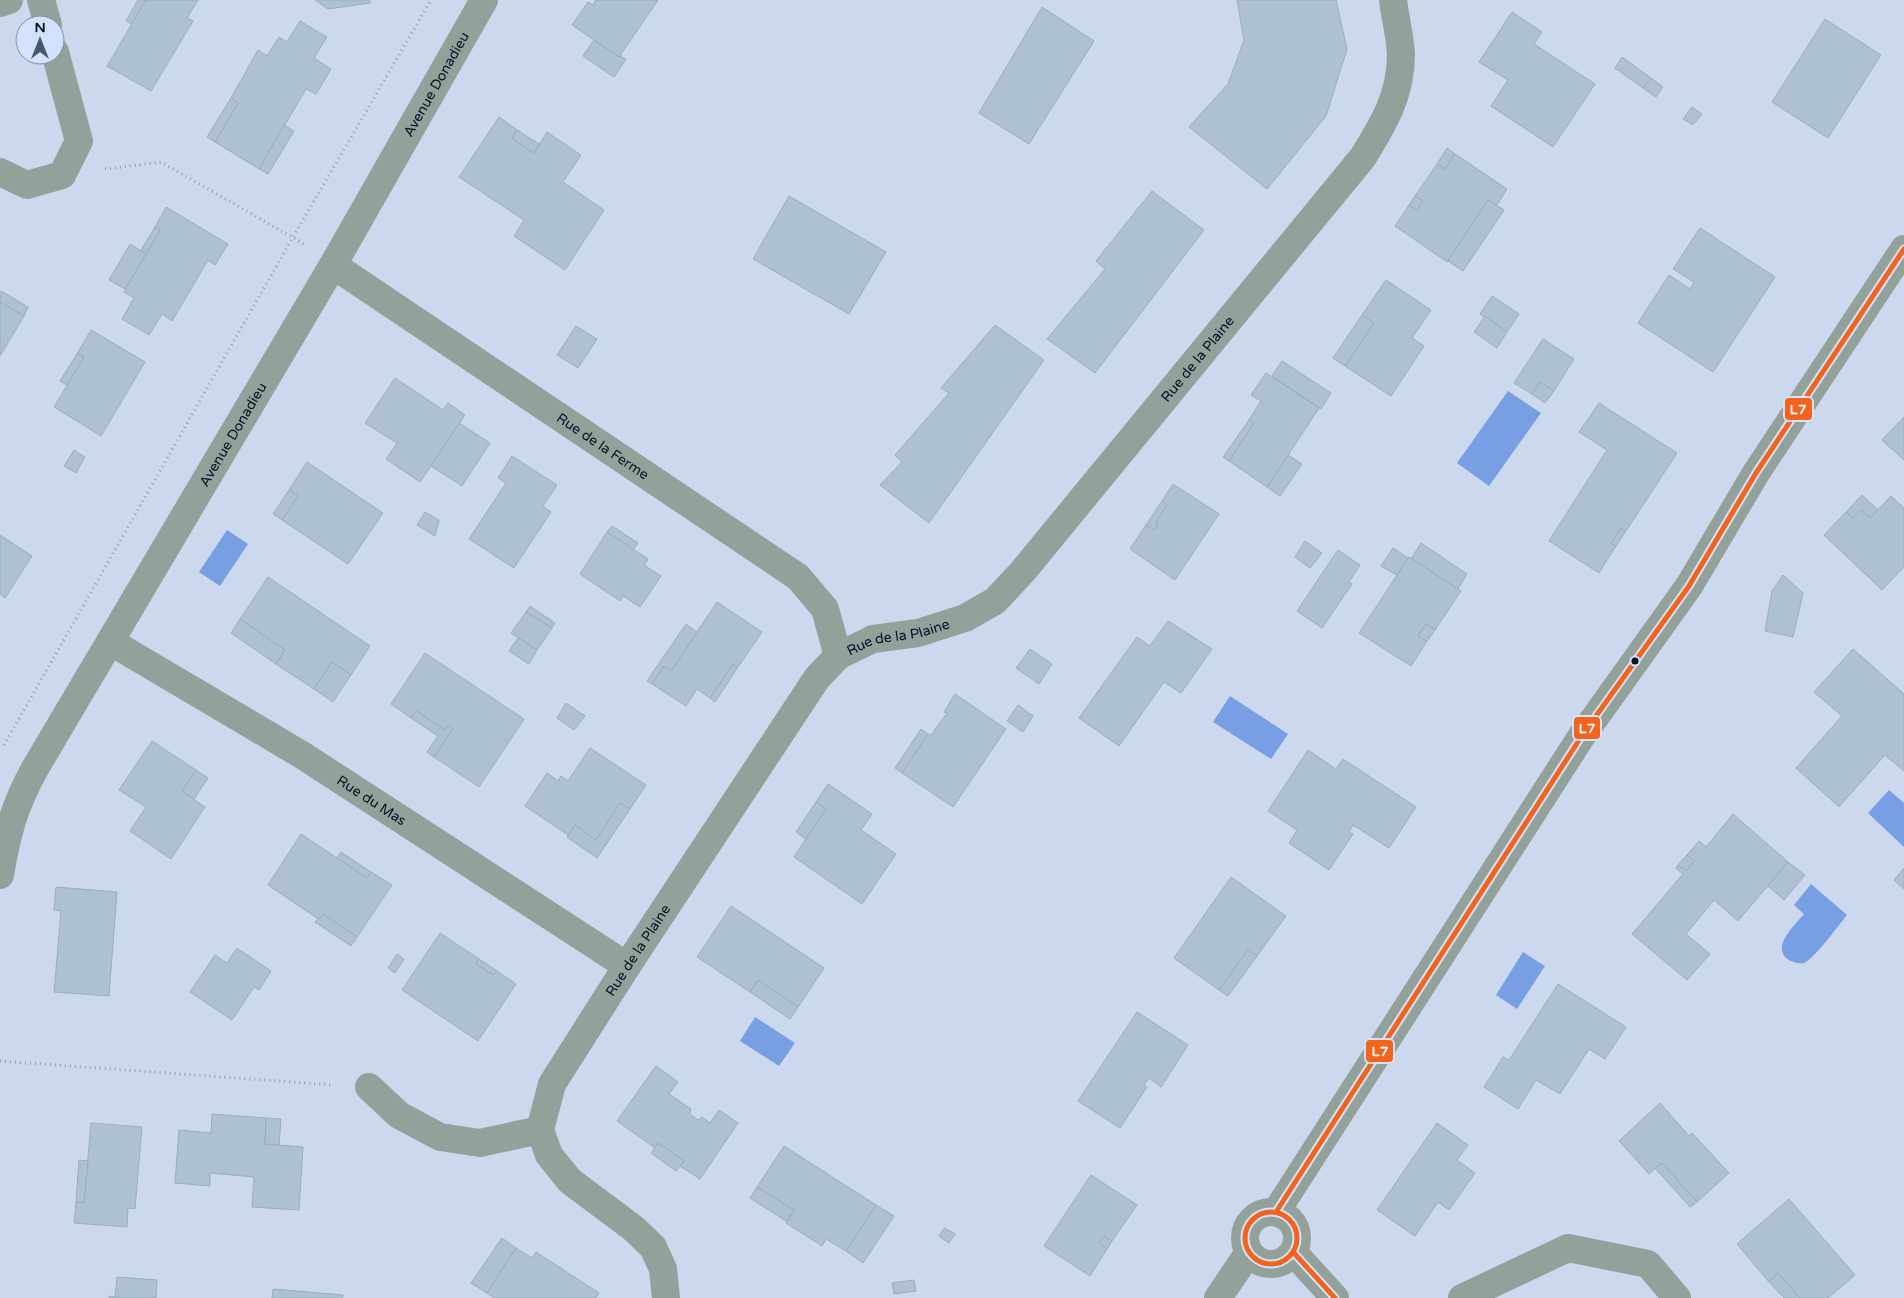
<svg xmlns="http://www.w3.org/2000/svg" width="1904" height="1298" viewBox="0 0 1904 1298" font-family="'Varela Round',sans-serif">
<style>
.water{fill:#789ee3}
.building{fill:#aec0d3;stroke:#9aadbf}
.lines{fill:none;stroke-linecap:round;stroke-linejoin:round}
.path{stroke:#95a1a3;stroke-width:3;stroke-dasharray:1 4;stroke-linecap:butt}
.minor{stroke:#92a29a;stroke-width:28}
.bus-1-casing{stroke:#d3e2fc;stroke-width:9}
.bus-1{stroke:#f3631c;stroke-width:5}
.bus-dot{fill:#061026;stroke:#d3e2fc;stroke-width:2}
.labels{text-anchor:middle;stroke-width:4;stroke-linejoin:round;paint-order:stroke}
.street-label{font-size:14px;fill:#061026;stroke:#d3e2fc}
.line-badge{stroke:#d3e2fc;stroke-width:2}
.badge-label{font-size:14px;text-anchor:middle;font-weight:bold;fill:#fff}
</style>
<rect width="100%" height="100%" fill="#ccd8ee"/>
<g class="water">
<path d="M1508,391L1541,413L1489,486L1457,463Z"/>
<path d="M227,530L248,544L220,586L199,572Z"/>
<path d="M1230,696L1288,734L1271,759L1213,722Z"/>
<path d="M1889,790L1904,803V847L1868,813Z"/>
<path d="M1811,884L1847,915C1838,926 1817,955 1806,962C1801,965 1796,963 1791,961C1768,949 1795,925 1804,914L1794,905Z"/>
<path d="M1523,952L1545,966L1517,1009L1496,995Z"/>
<path d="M755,1017L795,1043L779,1066L740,1041Z"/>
</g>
<g class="building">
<path d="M138,0H146L132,24L126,21Z"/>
<path d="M146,0H198L187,18L193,21L151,91L107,66Z"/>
<path d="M315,0H370V3L328,9Z"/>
<path d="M596,0H658L619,57L572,25L588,2L593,5Z"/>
<path d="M1237,0H1336L1347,49L1326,116L1267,189L1189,127L1228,84L1244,40Z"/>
<path d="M1042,7L1094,41L1029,144L979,113Z"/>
<path d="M1512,12L1542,32L1534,44L1595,84L1553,147L1491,106L1508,80L1479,62Z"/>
<path d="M1825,19L1881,55L1828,138L1772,102Z"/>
<path d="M300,21L327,37L314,58L331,69L316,94L306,89L259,169L215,142L238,103L231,98L258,50L267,56L279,37L287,42Z"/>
<path d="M594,40L619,57L620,56L626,59L614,77L583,56Z"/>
<path d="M1622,57L1651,78L1643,88L1615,68Z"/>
<path d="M1651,78L1663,87L1656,97L1643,88Z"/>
<path d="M231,98L238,103L215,142L207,137Z"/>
<path d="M1692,107L1702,114L1693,125L1683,119Z"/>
<path d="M499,117L517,130L512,138L534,153L547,132L581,155L563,182L604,210L565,270L514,236L524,220L459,177Z"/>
<path d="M284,125L294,131L268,174L259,169Z"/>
<path d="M517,130L539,144L534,153L512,138Z"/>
<path d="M1447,148L1455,154L1445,169L1437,164Z"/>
<path d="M1455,154L1507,189L1497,205L1488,200L1447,262L1395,226L1409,205L1417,210L1423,201L1415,196L1437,164L1445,169Z"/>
<path d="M1152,191L1204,230L1095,373L1047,339L1105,269L1096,261Z"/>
<path d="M789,196L886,252L849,314L753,259Z"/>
<path d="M1415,196L1423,201L1417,210L1409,205Z"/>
<path d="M1488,200L1504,210L1463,271L1448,261Z"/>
<path d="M166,207L228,244L215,265L208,260L172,321L162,314L149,335L122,319L134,298L124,292L160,230L155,227Z"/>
<path d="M155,227L160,230L146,254L141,250Z"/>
<path d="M1700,228L1775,277L1713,372L1638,323L1669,275L1690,289L1694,282L1673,269Z"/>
<path d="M130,244L146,254L125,289L109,280Z"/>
<path d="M1386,280L1431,310L1412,338L1424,346L1391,396L1345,366L1374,323L1362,315Z"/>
<path d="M1,291L28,307L24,316L0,302Z"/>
<path d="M1492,296L1519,314L1507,332L1480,314Z"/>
<path d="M0,302L24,316L0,356Z"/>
<path d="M1362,315L1374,323L1345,366L1333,358Z"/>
<path d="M1485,316L1507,332L1497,348L1474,332Z"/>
<path d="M995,325L1044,360L929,523L880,485L902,462L895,455L949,393L941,388Z"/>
<path d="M576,326L597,339L578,368L557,355Z"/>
<path d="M91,330L145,362L101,436L54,407L84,357L77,354Z"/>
<path d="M1543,339L1574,359L1554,391L1540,382L1532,394L1514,383Z"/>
<path d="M77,354L84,357L67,385L60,381Z"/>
<path d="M1282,361L1331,393L1321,409L1272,376Z"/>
<path d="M1266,373L1319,408L1267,487L1229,461L1254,423L1249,420L1261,401L1251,395Z"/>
<path d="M395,378L443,410L448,403L465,415L420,482L386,459L397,443L365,423Z"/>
<path d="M1540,382L1554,391L1545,403L1532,394Z"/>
<path d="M1599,403L1677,453L1626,531L1621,528L1611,543L1616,546L1599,573L1549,541L1607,450L1579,432Z"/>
<path d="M1904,417V460L1882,440Z"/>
<path d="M1249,420L1254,423L1229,461L1223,457Z"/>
<path d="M459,423L490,443L462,486L431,466Z"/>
<path d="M74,450L85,457L76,473L64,466Z"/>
<path d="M1288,455L1302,464L1280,496L1267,487Z"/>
<path d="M512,456L557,485L543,506L551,512L514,568L469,539L506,483L498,478Z"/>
<path d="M307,462L383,513L348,564L282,520L298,496L289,490Z"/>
<path d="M1173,484L1219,514L1175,580L1130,549L1146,525L1154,530L1158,525L1155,523L1167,505L1162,501Z"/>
<path d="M289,490L298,496L282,520L273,514Z"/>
<path d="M1862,495L1878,510L1870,518L1861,510L1853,518L1846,512Z"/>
<path d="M1891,496L1904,508V567L1882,590L1824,535L1846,512L1853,518L1861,510L1870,518Z"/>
<path d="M1162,501L1167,505L1155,523L1158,525L1154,530L1146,525Z"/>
<path d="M425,512L439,520L435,536L417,525Z"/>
<path d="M612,526L638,543L633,550L607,532Z"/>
<path d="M1621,528L1626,531L1616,546L1611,543Z"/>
<path d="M607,532L648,559L644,565L661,576L640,607L623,596L620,601L580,574Z"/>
<path d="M0,535L32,556L5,598L0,594Z"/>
<path d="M1305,541L1322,553L1310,568L1295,557Z"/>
<path d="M1421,543L1467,574L1458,589L1411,559Z"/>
<path d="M1393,548L1408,558L1397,575L1381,566Z"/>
<path d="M1338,550L1360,565L1349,582L1352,584L1322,628L1297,611Z"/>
<path d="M1409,557L1461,591L1435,630L1426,624L1418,636L1427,641L1411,666L1359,633Z"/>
<path d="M1783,575L1803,593L1793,637L1765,631L1772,591Z"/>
<path d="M268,577L370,646L351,675L332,662L314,689L276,664L285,650L240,619Z"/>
<path d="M717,602L762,632L738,667L733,664L710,698L697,689L686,706L652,684L664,666L671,671Z"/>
<path d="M530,606L555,623L552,628L526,612Z"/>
<path d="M526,612L552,628L537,650L511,633Z"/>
<path d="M240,619L285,650L276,664L231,633Z"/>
<path d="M1168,621L1212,649L1181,693L1164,682L1119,746L1079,718L1137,637L1150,646Z"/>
<path d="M686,624L697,632L671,671L664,666L652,684L647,681Z"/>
<path d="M1426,624L1435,630L1427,641L1418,636Z"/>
<path d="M518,638L537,650L529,664L509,651Z"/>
<path d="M1030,649L1052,664L1039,684L1016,668Z"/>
<path d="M1853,649L1904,694V771L1885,755L1839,807L1796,768L1842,716L1814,692Z"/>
<path d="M425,653L524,719L479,787L434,757L453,729L448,725L445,730L416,711L411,718L391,704Z"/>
<path d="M332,662L351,675L333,702L314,689Z"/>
<path d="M733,664L738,667L715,702L710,698Z"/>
<path d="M955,694L1006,729L953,807L902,773L928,734L931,735L947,713L944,712Z"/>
<path d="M566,703L585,716L574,730L557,718Z"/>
<path d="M1018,705L1033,716L1023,732L1007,721Z"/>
<path d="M416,711L445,730L448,725L453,729L434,757L427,752L438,736L411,718Z"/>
<path d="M921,729L928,734L902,773L895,768Z"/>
<path d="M152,741L196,770L182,791L205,807L171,859L130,831L146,807L119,790Z"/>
<path d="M590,748L646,785L630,809L620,803L596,840L575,825L568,835L525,806L547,773L558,781L561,776L568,781Z"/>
<path d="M1308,750L1336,769L1343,759L1416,807L1389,848L1353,825L1349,832L1353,834L1329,870L1289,843L1297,830L1268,811Z"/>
<path d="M196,770L208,778L194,799L182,791Z"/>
<path d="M828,784L872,814L861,830L896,854L862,904L794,857L826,809L816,802Z"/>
<path d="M816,802L826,809L806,839L796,832Z"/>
<path d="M620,803L630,809L597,858L567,837L575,825L596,840Z"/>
<path d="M1733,814L1788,862L1738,921L1714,900L1686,934L1710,954L1687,980L1632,934L1683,874L1676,868L1678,865L1686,871L1694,861L1687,855L1699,841L1706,847Z"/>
<path d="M301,834L367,878L371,872L392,885L357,937L323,914L319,919L317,918L268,885Z"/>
<path d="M341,852L371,872L367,878L337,858Z"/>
<path d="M1687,855L1694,861L1686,871L1678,865Z"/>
<path d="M1788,862L1805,875L1784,900L1768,886Z"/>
<path d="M1904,868V889L1894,880Z"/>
<path d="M1231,877L1286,916L1257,956L1248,950L1219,990L1174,958Z"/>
<path d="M56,887L117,892L109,996L54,992L61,911L54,910Z"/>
<path d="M731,906L824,968L798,1007L758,980L750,992L697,957Z"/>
<path d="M323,914L357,937L351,946L315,922Z"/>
<path d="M440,933L479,959L476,964L493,975L497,971L516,984L478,1041L402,990Z"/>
<path d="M237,948L271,971L259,990L254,987L232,1020L190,992L215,955L227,963Z"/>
<path d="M1248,950L1257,956L1228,996L1219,990Z"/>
<path d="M397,954L404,959L395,973L388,968Z"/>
<path d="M479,959L497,971L493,975L476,964Z"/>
<path d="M758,980L798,1007L790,1019L750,992Z"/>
<path d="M1558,984L1626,1027L1605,1059L1589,1049L1560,1094L1536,1080L1518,1109L1484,1087L1503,1057L1509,1060Z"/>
<path d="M1137,1012L1188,1045L1161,1087L1149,1078L1144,1085L1147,1087L1120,1128L1078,1101Z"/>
<path d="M656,1066L678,1082L669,1094L691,1109L690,1114L698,1120L702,1117L710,1123L719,1110L738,1123L700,1179L680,1166L684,1161L658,1143L655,1148L617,1121Z"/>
<path d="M1660,1103L1689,1136L1692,1133L1729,1173L1697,1202L1662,1163L1649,1174L1619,1141Z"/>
<path d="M212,1114L266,1118L265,1144L303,1147L299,1210L252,1207L254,1177L210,1173V1186L175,1183L179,1130L211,1133Z"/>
<path d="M266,1118L281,1119L279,1145L265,1144Z"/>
<path d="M91,1123L142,1127L135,1209L128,1208L127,1227L74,1223L76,1202H84Z"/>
<path d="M1437,1123L1468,1145L1457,1160L1475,1173L1449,1210L1438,1202L1415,1236L1377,1210Z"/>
<path d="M658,1143L684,1161L676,1171L651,1153Z"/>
<path d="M784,1146L876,1205L846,1251L826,1239L822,1246L786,1223L794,1210L757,1187Z"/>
<path d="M79,1160L88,1161L84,1202H76Z"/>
<path d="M1662,1163L1697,1202L1690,1207L1655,1168Z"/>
<path d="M1091,1175L1137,1205L1112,1241L1104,1236L1099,1243L1107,1249L1090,1276L1044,1246Z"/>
<path d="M757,1187L794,1210L786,1221L750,1198Z"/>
<path d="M1789,1199L1855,1275L1828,1298H1800L1778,1273L1769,1282L1737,1244Z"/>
<path d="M876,1205L894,1216L863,1263L846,1251Z"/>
<path d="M944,1228L955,1234L949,1243L939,1236Z"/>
<path d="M1104,1236L1112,1241L1107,1249L1099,1243Z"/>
<path d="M502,1238L516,1248L487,1293L471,1283Z"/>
<path d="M516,1248L532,1258L536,1252L599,1293L596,1298H494L487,1293Z"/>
<path d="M1778,1273L1800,1298H1784L1769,1282Z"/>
<path d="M117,1277L157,1280L156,1298H109V1296L115,1297Z"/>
<path d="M914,1280L916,1291L894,1294L892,1283Z"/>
<path d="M273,1289L343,1295V1298H272Z"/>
</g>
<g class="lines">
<g class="path">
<path d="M105,169L161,162L304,244"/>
<path d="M4,745L293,237L431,0"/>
<path d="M0,1061L334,1085"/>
</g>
<g class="minor">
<path d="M41,0L48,25"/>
<path d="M0,3L9,0"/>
<path d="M0,172L27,185L62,175L79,141L55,52"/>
<path id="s1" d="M333,265L798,577L825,609L838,656"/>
<path id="s2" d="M111,642L302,755L627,966"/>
<path id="s3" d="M0,875C7,833 14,807 34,770L333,265L484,0"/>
<path d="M369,1087L399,1115L440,1137L480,1143L540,1130"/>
<path d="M1276,1212L1581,737L1689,586L1756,473L1904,249"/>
<circle cx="1271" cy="1238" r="26"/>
<path d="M1293,1252L1335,1298"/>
<path id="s4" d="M666,1298L663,1269L653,1247L633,1228L570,1181L549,1155L540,1130L552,1084L627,966L817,678L838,656L873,639L918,633L965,618L995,601L1023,571L1363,157C1384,123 1401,95 1401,54C1400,36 1395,17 1393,0"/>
<path d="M1218,1298L1249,1252"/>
<path d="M1462,1298L1568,1248L1648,1264L1677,1298"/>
</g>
<g class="bus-1-casing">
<g id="bus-1">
<path d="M1276,1212L1581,737L1689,586L1756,473L1904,249"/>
<circle cx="1271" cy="1238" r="26"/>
<path d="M1293,1252L1335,1298"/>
</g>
</g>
<use href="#bus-1" class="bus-1"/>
</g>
<circle class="bus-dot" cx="1635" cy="661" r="4.5"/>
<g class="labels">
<g class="street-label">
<text dy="5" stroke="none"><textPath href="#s3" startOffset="906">Avenue Donadieu</textPath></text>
<text dy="5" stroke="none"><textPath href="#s4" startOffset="1266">Rue de la Plaine</textPath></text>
<text dy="5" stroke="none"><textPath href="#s3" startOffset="501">Avenue Donadieu</textPath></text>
<text dy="5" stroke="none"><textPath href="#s1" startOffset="325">Rue de la Ferme</textPath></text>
<text dy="5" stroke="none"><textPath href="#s4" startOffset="846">Rue de la Plaine</textPath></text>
<text dy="5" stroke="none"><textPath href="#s2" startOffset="305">Rue du Mas</textPath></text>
<text dy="5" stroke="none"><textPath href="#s4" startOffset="426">Rue de la Plaine</textPath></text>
</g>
</g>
<g class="line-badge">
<rect x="1784" y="397" width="29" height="24" rx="5" fill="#f3631c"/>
<rect x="1573" y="716" width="28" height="24" rx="5" fill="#f3631c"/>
<rect x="1365" y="1039" width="29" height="24" rx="5" fill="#f3631c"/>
</g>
<g class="badge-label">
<text x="1798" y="414">L7</text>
<text x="1587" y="733">L7</text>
<text x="1380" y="1056">L7</text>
</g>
<g transform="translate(40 40)"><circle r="24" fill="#d3e2fc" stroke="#818ea6"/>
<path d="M0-4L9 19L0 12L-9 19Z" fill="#4b566c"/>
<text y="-8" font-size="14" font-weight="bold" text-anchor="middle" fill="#061026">N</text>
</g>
</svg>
